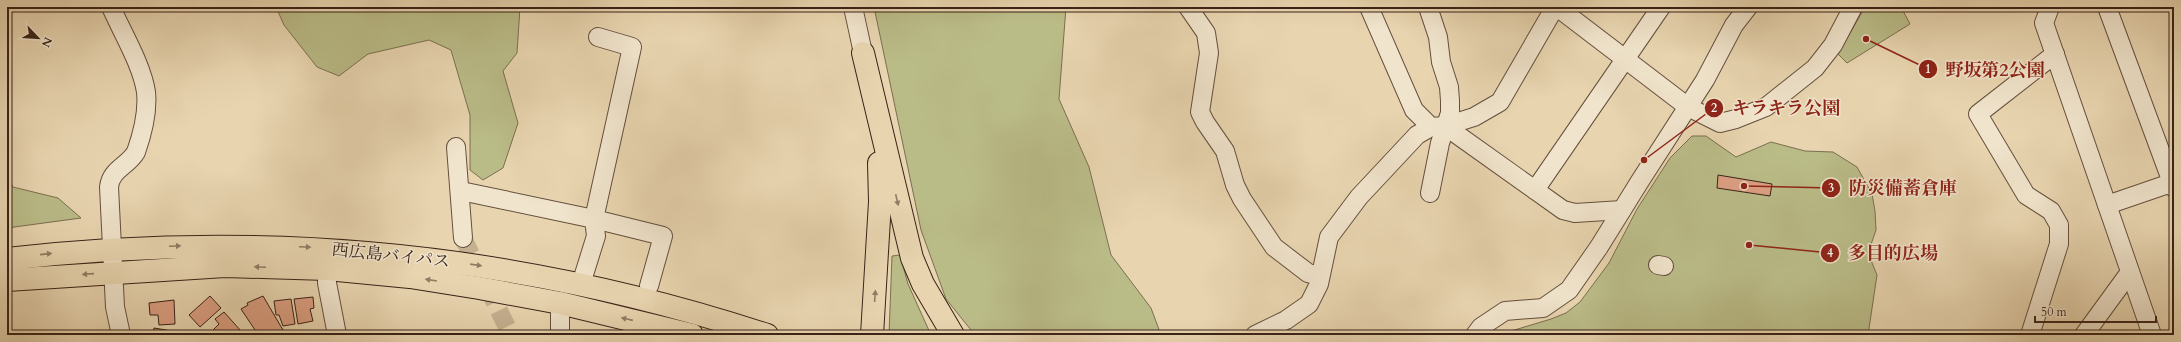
<svg xmlns="http://www.w3.org/2000/svg" width="2181" height="342" viewBox="0 0 2181 342" font-family="Cardo,'Noto Serif JP',serif">
<style>
.green{fill:#babc88;stroke:#7a6f50}
.building{fill:#dc9f82;stroke:#392217}
.lines{fill:none;stroke-linecap:round;stroke-linejoin:round}
.minor-tunnel{stroke:#c5b191;stroke-width:18;stroke-dasharray:18 9;stroke-linecap:butt}
.minor-casing{stroke:#654f3d;stroke-width:20}
.highway-casing{stroke:#392217;stroke-width:24}
.minor{stroke:#f0e4cc;stroke-width:18}
.highway{stroke:#e8d5b0;stroke-width:22}
.oneway{fill:#907c64}
.labels{text-anchor:middle;stroke-width:3;stroke-linejoin:round;paint-order:stroke}
.street-label{font-size:17px;fill:#392217;stroke:#f0e4cc}
.leader{fill:none;stroke:#8f2418;stroke-width:1.5}
.callout-dot{fill:#8f2418;stroke:#f0e4cc;stroke-width:1.5}
.mark-label{font-size:12px;text-anchor:middle;font-weight:bold;fill:#fff}
.callout-label{font-size:18px;text-anchor:middle;font-weight:bold;fill:#8f2418;stroke:#f0e4cc;stroke-width:3;stroke-linejoin:round;paint-order:stroke}
</style>
<rect width="100%" height="100%" fill="#e8d5b0"/>
<filter id="stains"><feTurbulence type="fractalNoise" baseFrequency=".005" numOctaves="4"/><feColorMatrix values="0 0 0 0 .2 0 0 0 0 .09 0 0 0 0 .02 0 0 0 .5 -.17"/></filter>
<radialGradient id="worn" r=".72"><stop offset=".6" stop-color="#630" stop-opacity="0"/><stop offset="1" stop-color="#630" stop-opacity=".3"/></radialGradient>
<g class="green">
<path d="M276,7H520L517,53L503,71L518,123L503,168L483,180L470,170V115L451,50L429,40L368,54L339,76L317,67L284,25Z"/>
<path d="M874,7H1066L1059,99L1089,167L1111,255L1151,308L1161,335H975L946,299L921,230Z"/>
<path d="M1865,7H1901L1910,24L1847,63L1838,54Z"/>
<path d="M1692,136H1706L1736,157L1771,142L1805,151L1833,152L1857,167L1872,194L1875,211L1876,230L1868,253L1877,275L1868,335H1498L1551,319L1566,313L1580,302L1609,263L1637,209L1670,158Z"/>
<path d="M7,177L13,187L58,198L81,218L7,228Z"/>
<path d="M900,255L908,284L931,335H889L892,256Z"/>
</g>
<g class="building">
<path d="M1718,175L1772,184L1770,196L1717,188Z"/>
<path d="M210,296L221,308L200,327L189,315Z"/>
<path d="M263,296L283,330L274,335H264L262,330L257,333L241,309L248,305L247,303Z"/>
<path d="M313,297L314,308L310,309L313,321L298,324L294,299Z"/>
<path d="M291,299L295,324L283,326L279,315H276L274,301Z"/>
<path d="M174,300L175,324L159,325L158,315H150L149,303Z"/>
<path d="M224,312L241,331L236,335H216L212,331L219,324L215,319Z"/>
<path d="M154,328L172,331V335H153Z"/>
<path d="M198,331L209,333V335H194L195,332L198,333Z"/>
<path d="M324,332V335H304Z"/>
</g>
<g class="lines">
<path class="minor-tunnel" d="M463,238L511,335"/>
<g class="minor-casing">
<g id="minor">
<path d="M111,7C122,32 142,65 146,92C148,111 142,135 136,152C128,166 111,169 109,187L115,307L121,335"/>
<path d="M853,7L863,53"/>
<path d="M1188,7L1206,33L1209,53L1200,112L1205,122L1225,151L1235,185L1242,199L1274,247L1308,273L1320,276"/>
<path d="M1369,7L1414,110L1431,127"/>
<path d="M1428,7L1438,37L1441,62L1449,87L1450,101V113L1440,143L1430,193"/>
<path d="M1557,7L1688,107L1720,123L1736,119L1766,107L1815,68L1833,45L1853,7"/>
<path d="M2050,7L2044,23L2152,335"/>
<path d="M2107,7L2174,188"/>
<path d="M598,37L632,47L594,219L663,236L649,286"/>
<path d="M1445,126L1563,210L1575,213L1622,210"/>
<path d="M456,147L463,238"/>
<path d="M1535,190L1661,7"/>
<path d="M461,191L594,219L596,236L581,284"/>
<path d="M2107,205L2174,182"/>
<path d="M1658,265L1664,266"/>
<path d="M327,269V283L337,335"/>
<path d="M560,303V335"/>
<path d="M1255,335L1286,320L1309,304L1319,284L1329,237L1359,197L1417,135L1431,127L1445,126L1474,117L1500,102L1555,7"/>
<path d="M1475,335L1481,327L1505,311L1543,308L1569,290L1599,247L1640,181L1705,80L1734,25L1748,7"/>
<path d="M2030,335L2059,244V225L2051,211L2026,195L1978,114L2055,54"/>
<path d="M2084,335L2130,272"/>
</g>
</g>
<g class="highway-casing">
<g id="highway">
<path d="M863,53L912,258L923,284L953,335"/>
<path d="M7,259C267,229 518,253 767,335"/>
<path d="M7,280L225,266L327,269L410,277L479,288L560,303L692,335"/>
<path d="M872,335L880,202L879,163"/>
</g>
</g>
<use href="#minor" class="minor"/>
<use href="#highway" class="highway"/>
</g>
<defs><path id="oneway-solid" d="M-6-.8H1V-3.2L6.5 0L1 3.2V.8H-6Z"/></defs>
<g class="oneway">
<use href="#oneway-solid" transform="translate(897 200) rotate(77)"/>
<use href="#oneway-solid" transform="translate(175 246) rotate(-2)"/>
<use href="#oneway-solid" transform="translate(305 247) rotate(3)"/>
<use href="#oneway-solid" transform="translate(46 254) rotate(-6)"/>
<use href="#oneway-solid" transform="translate(476 265) rotate(8)"/>
<use href="#oneway-solid" transform="translate(260 267) rotate(-178)"/>
<use href="#oneway-solid" transform="translate(88 274) rotate(176)"/>
<use href="#oneway-solid" transform="translate(431 280) rotate(-171)"/>
<use href="#oneway-solid" transform="translate(875 296) rotate(-86)"/>
<use href="#oneway-solid" transform="translate(627 319) rotate(-167)"/>
</g>
<g class="labels">
<g class="street-label">
<text transform="translate(391 255) rotate(6)" y="6">西広島バイパス</text>
</g>
</g>
<path class="leader" d="M1866 39L1928 69M1644 160L1714 108M1744 186L1831 188M1749 245L1830 253"/>
<g class="callout-dot">
<circle cx="1866" cy="39" r="4"/>
<circle cx="1644" cy="160" r="4"/>
<circle cx="1744" cy="186" r="4"/>
<circle cx="1749" cy="245" r="4"/>
<circle cx="1928" cy="69" r="10"/>
<circle cx="1714" cy="108" r="10"/>
<circle cx="1831" cy="188" r="10"/>
<circle cx="1830" cy="253" r="10"/>
</g>
<g class="mark-label">
<text x="1928" y="73">1</text>
<text x="1714" y="112">2</text>
<text x="1831" y="192">3</text>
<text x="1830" y="257">4</text>
</g>
<g class="callout-label">
<text x="1995" y="76">野坂第2公園</text>
<text x="1786" y="114">キラキラ公園</text>
<text x="1903" y="194">防災備蓄倉庫</text>
<text x="1893" y="259">多目的広場</text>
</g>
<rect width="2181" height="342" fill="none" stroke="#e8d5b0" stroke-width="24"/>
<rect x="8" y="8" width="2165" height="326" fill="none" stroke="#392217" stroke-width="2"/>
<rect x="12" y="12" width="2157" height="318" fill="none" stroke="#392217"/>
<g transform="translate(38 38) rotate(115)" stroke="#f0e4cc" stroke-width="3" paint-order="stroke">
<path d="M0-3L7 15L0 10L-7 15Z" fill="#392217"/>
<text y="-6" font-size="11" font-weight="bold" text-anchor="middle" fill="#392217">N</text>
</g>
<path d="M2035 316v6h121v-6" fill="none" stroke="#392217" stroke-width="2"/>
<text x="2041" y="316" font-size="12" fill="#392217" stroke="#f0e4cc" stroke-width="3" paint-order="stroke">50 m</text>
<rect width="100%" height="100%" filter="url(#stains)"/>
<rect width="100%" height="100%" fill="url(#worn)"/>
</svg>
